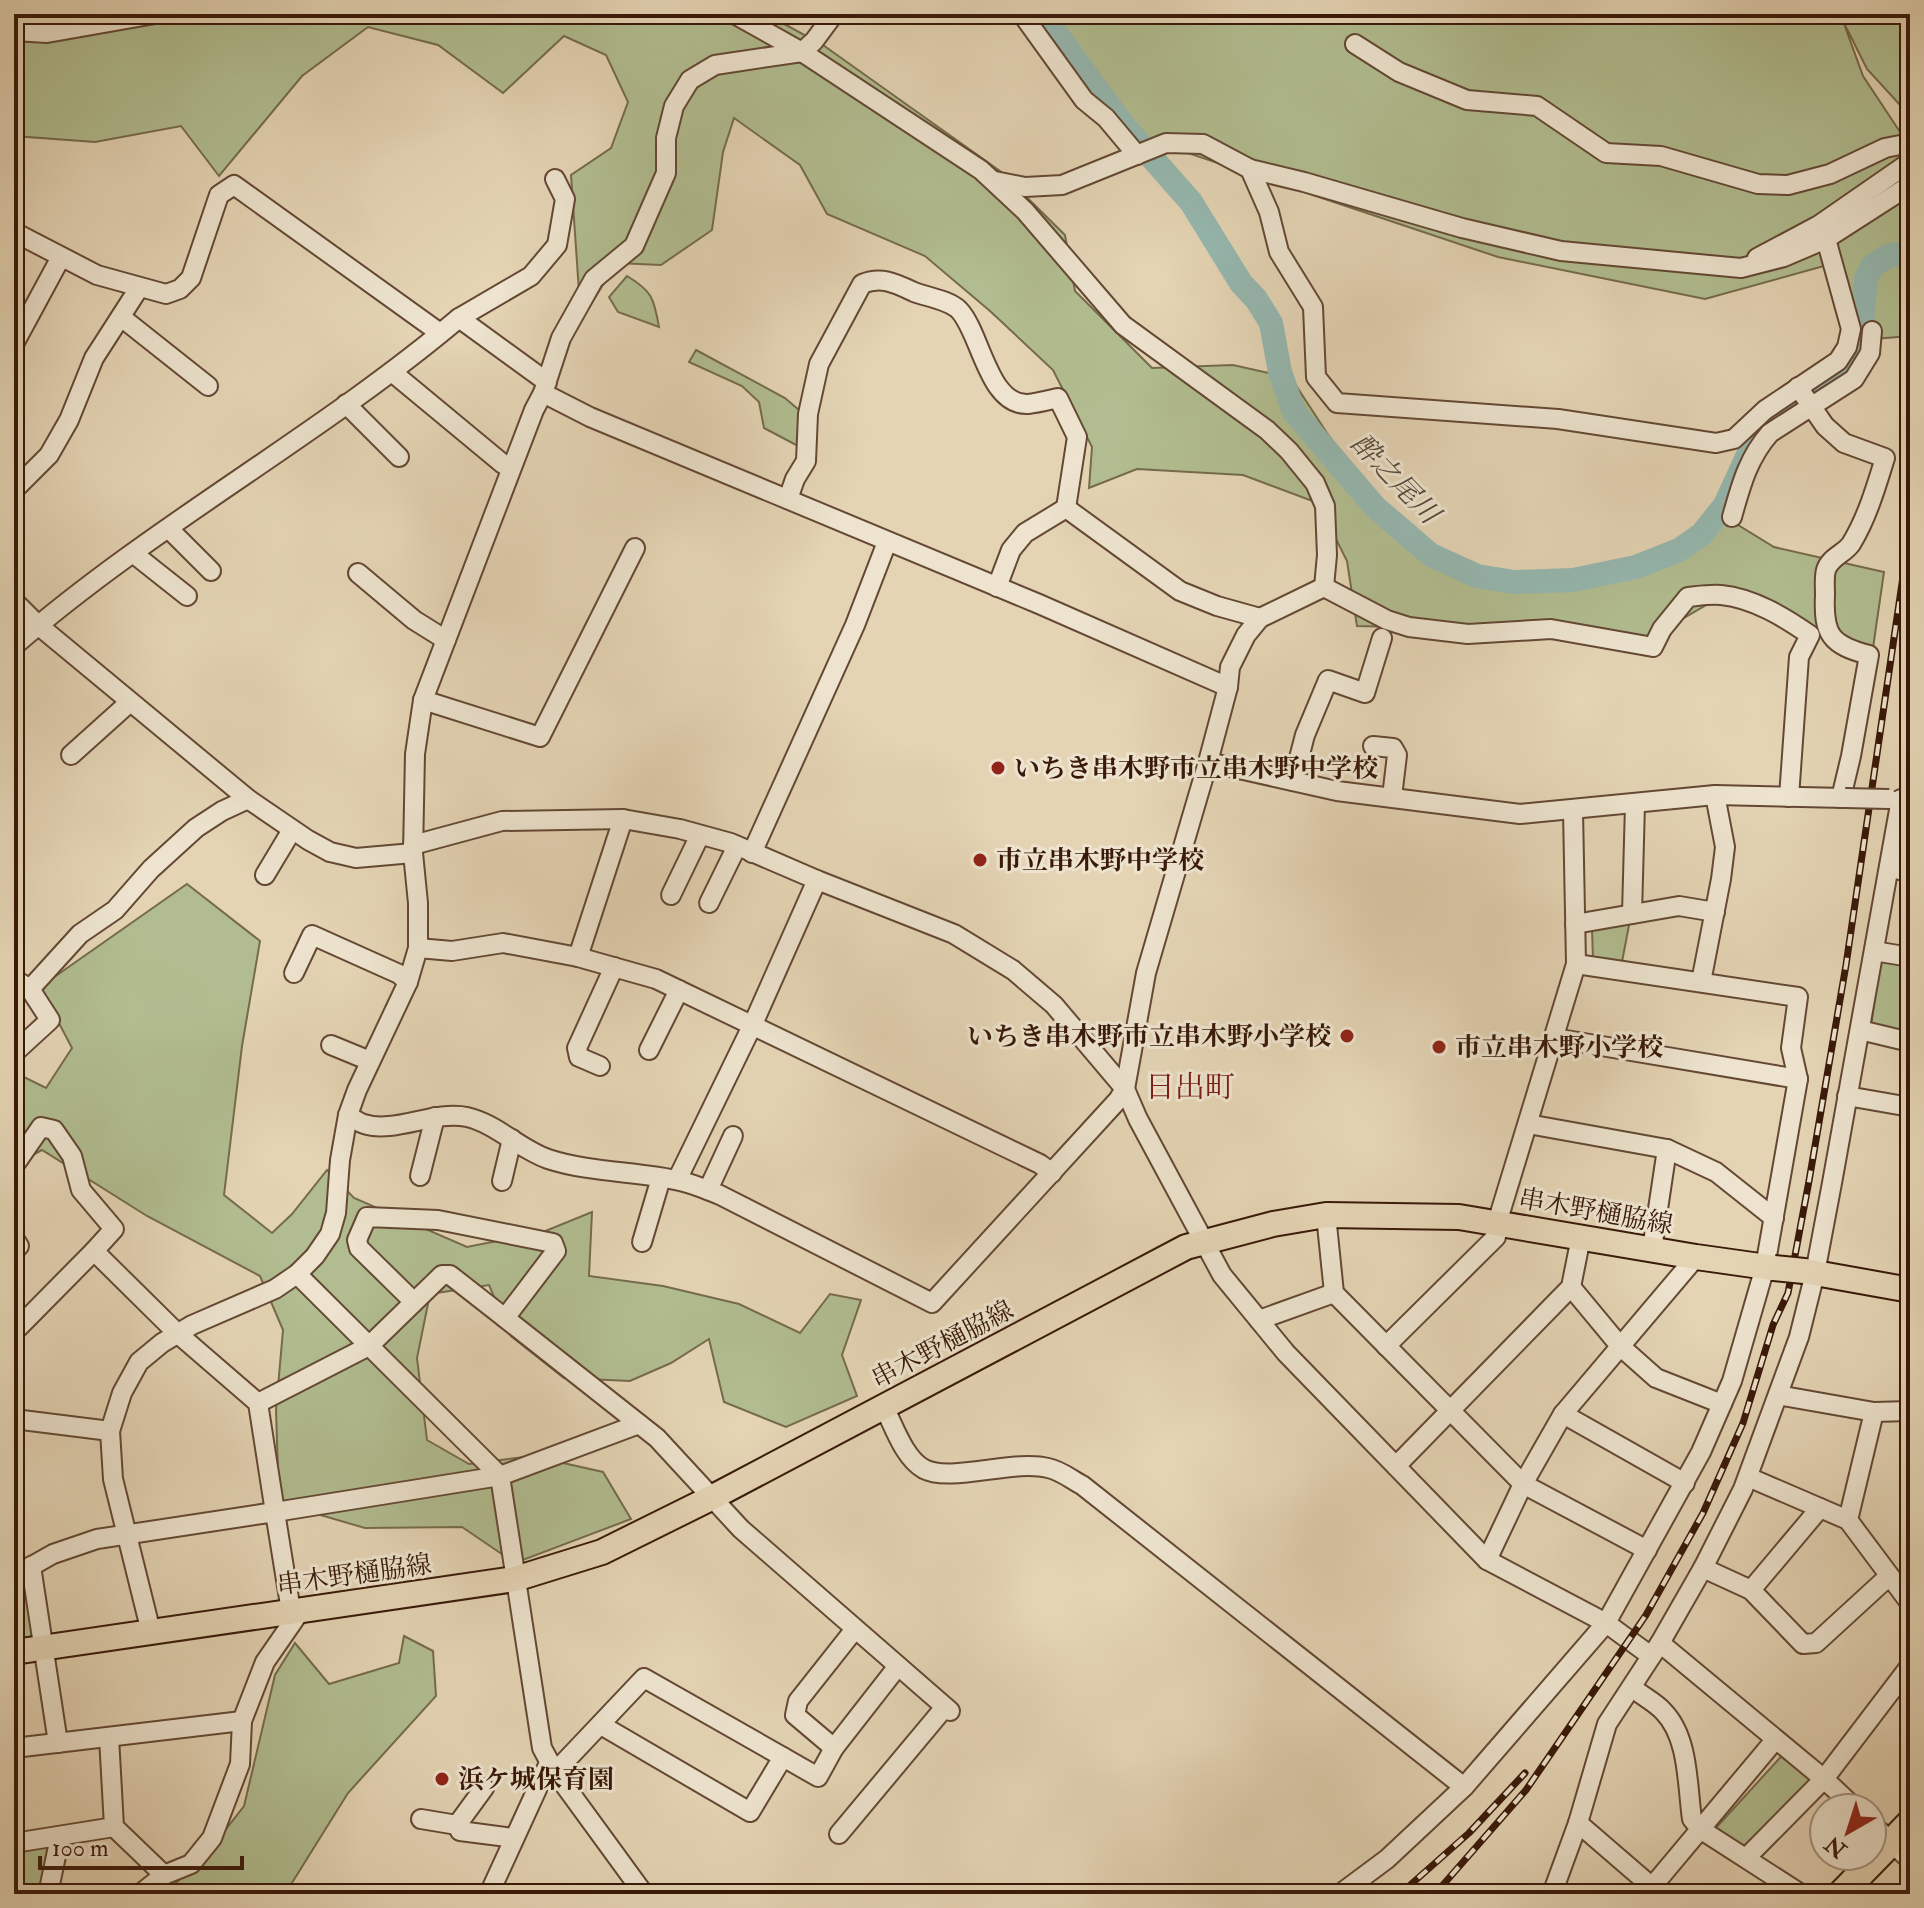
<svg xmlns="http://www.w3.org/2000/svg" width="1924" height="1908" viewBox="0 0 1924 1908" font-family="'IM FELL Double Pica','Noto Serif JP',serif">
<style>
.green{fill:#b1bd90;stroke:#756b4c;stroke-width:2}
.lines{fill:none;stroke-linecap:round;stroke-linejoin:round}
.river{stroke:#95b8b0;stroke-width:24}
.minor-casing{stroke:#644834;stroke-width:22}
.major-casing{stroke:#391909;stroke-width:28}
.highway-casing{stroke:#391909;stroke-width:30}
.minor{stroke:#ede3ce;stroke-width:18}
.major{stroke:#e4d4b4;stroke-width:24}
.highway{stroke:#e4d4b4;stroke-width:26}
.rail-casing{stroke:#391909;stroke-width:7}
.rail{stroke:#ede3ce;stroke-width:4;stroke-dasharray:12;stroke-linecap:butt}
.minor-bridge-casing{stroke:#644834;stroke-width:22;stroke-linecap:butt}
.major-bridge-casing{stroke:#391909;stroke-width:28;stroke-linecap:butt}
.minor-bridge{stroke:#ede3ce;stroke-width:18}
.major-bridge{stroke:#e4d4b4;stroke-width:24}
.poi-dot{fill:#8f2418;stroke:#ede3ce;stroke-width:3}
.labels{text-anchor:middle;stroke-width:6;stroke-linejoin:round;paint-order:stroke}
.poi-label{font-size:26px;font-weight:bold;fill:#391909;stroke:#ede3ce;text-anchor:start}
.street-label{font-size:26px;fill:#391909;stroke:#ede3ce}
.water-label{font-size:28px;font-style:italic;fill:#55493b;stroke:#ede3ce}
.quarter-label{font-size:30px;fill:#7a1f14;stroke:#ede3ce}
</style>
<rect width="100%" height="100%" fill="#e4d4b4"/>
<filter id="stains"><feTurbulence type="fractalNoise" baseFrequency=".0025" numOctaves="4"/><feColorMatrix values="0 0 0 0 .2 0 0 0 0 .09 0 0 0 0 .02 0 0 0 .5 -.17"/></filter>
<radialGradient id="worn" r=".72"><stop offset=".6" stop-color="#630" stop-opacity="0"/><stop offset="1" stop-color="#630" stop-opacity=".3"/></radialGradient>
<g class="green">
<path d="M14,14L76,17L83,14H766L823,45L1000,171L1065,235L1075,291L1152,368L1233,365L1291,378L1327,433L1418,558L1475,584L1575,587L1687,541L1734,476L1730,520L1774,547L1884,572L1872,655L1836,644L1727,593L1641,643L1529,630L1357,626L1347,561L1318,503L1243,475L1137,469L1089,488L1092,447L1053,370L990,311L925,256L827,214L800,165L734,118L723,152L712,230L661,265L616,263L581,321L571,175L611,148L628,102L606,55L564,36L503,93L438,45L368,27L302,76L219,176L181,126L95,142L14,136Z"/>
<path d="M1037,14H1898L1910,28V106L1900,105L1867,69L1843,21L1863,76L1910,147V336L1849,341L1831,264L1705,299L1498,257L1125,132Z"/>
<path d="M627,276C652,291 654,298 659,327L618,312L609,297Z"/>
<path d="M696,350L785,398L799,410L800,447L764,428L759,402L742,386L689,362Z"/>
<path d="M187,884L260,941L242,1046L224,1195L272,1233L292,1214L327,1170L354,1198L467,1247L543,1232L592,1212L589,1276L663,1286L739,1304L800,1333L830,1294L861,1300L842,1355L857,1396L786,1427L724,1402L709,1339L671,1363L630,1381L564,1378L511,1336L489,1285L430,1294L417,1358L427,1440L469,1464L532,1456L603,1472L631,1519L515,1563L462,1527L365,1528L279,1503L276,1410L283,1330L260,1276L147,1216L42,1150L14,1165V1072L46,1088L72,1048L40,987Z"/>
<path d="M1630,920L1622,962L1593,959L1592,929Z"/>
<path d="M1880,959L1910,963V1035L1871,1027Z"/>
<path d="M27,1579L35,1637L14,1640V1588Z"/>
<path d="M404,1636L433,1651L436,1696L348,1793L285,1894H163L201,1861L244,1806L275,1675L295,1643L329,1684L399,1663Z"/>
<path d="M1788,1749L1817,1772L1754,1852L1714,1830Z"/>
<path d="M44,1846L48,1850L39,1894H14V1849Z"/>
</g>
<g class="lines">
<path class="river" d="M1042,14L1123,125L1191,202L1241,283L1256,299L1271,323L1280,372L1294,412L1375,507L1431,555L1477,576L1514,582L1573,580L1636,567L1679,550L1702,534L1725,505L1757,435L1781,410L1834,380L1850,367L1860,347L1866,279L1872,266L1888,256L1910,252"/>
<g class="minor-casing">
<g id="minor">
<path d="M734,14L802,52L981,170L1025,211L1123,325L1267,430L1289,451L1315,483L1325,506L1327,555L1324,587"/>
<path d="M1022,14L1084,100L1106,118L1137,155"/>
<path d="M14,31L47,33L155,14"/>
<path d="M1355,44L1399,72L1467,100L1537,106L1606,153L1661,156L1758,184L1788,185L1830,174L1885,148L1910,143"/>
<path d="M1250,169L1269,212L1279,252L1313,307L1316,377L1337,403L1558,419L1716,443L1734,439L1765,410L1838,361L1847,347L1851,329L1826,239"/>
<path d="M995,181L1025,187L1062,185L1166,143L1203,144L1250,169L1304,182L1462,228L1561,251L1741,268L1784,257L1826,239L1910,185"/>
<path d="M14,232L97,275L166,294L180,289L191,278L219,195L234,185L440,333"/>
<path d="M1757,258L1819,225L1910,162"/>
<path d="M121,317L208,386"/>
<path d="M459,318L531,276L557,245L565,199L555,179"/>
<path d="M14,344L61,257"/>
<path d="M392,372L503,464"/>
<path d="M1798,387L1825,426L1844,443L1885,458C1876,487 1867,518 1851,544C1844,554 1830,557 1826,570C1824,577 1825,587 1825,595C1823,635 1831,645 1869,655L1851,756L1841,798"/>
<path d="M543,393L590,417L1039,604L1228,687"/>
<path d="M346,404L399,457"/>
<path d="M14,490L49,455L69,420L94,358L139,288"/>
<path d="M788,499L795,479L806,461L808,414L819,364L862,284C881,276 895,283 914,292C927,297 949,300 959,310C981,333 988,406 1028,404C1038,403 1049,400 1058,398L1077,437L1066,508L1180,591L1217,606L1260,618"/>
<path d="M1732,517C1741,485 1748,458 1770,433L1854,379L1870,353L1872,331"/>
<path d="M169,529L211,571"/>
<path d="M134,554L187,596"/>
<path d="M358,573L414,620L446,640"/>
<path d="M997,587L1011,550L1025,533L1066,508"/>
<path d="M1324,587L1387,620L1409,627L1468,634L1551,629L1653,647L1662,629L1688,597C1698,596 1710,594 1721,595C1753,598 1784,617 1810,635L1799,657L1789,797"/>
<path d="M14,601L38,625L248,799L308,840L330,852L356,858L413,853"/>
<path d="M14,646C153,525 318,437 459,318L547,382"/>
<path d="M423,700L540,737L635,548"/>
<path d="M1373,746L1393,748L1397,755L1392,797"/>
<path d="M71,755L130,702"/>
<path d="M1208,762L1337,791L1520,814L1715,795L1845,798"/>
<path d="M1293,781L1305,735L1328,680L1365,693L1382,638"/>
<path d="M413,845L502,821L623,819L680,829L731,843L817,880L954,934L1013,970L1054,1005L1125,1089L1138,1119L1222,1275L1286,1353L1487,1560L1606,1623L1651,1656"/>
<path d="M752,853L855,625L887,542"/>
<path d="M1889,868L1910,872"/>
<path d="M265,875L292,830"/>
<path d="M671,895L700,835"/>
<path d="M709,903L737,846"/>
<path d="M1632,914L1635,804"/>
<path d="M1575,924L1679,906L1715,912"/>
<path d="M418,948L452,951L503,943L578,957L656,979L1040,1164L1052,1173"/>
<path d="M1874,951L1910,957"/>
<path d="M578,957L623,819"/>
<path d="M294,973L312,935L399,974L408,982"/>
<path d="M14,979L30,989L80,934L115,910L151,869L196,828L222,811L248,799"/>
<path d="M1701,982L1721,879L1725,847L1715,795"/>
<path d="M1860,1030L1910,1042"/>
<path d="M1554,1038L1798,1079"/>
<path d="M331,1045L370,1061"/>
<path d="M649,1050L679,990"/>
<path d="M14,1053L50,1020L30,989"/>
<path d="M600,1066L579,1057L577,1048L614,967"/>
<path d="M1847,1096L1910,1107"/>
<path d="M348,1115C353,1118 359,1123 364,1124C394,1134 434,1110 467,1117C497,1124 519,1149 548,1159C591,1173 637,1171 680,1181C694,1184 707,1190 720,1195L932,1303L1118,1100L1125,1089L1146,973L1208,762L1228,687L1230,667L1246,635L1260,618L1324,587"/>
<path d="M1528,1124L1667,1149L1716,1172L1774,1218"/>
<path d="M14,1166L41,1127L54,1130L72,1156L81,1190L114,1229L94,1251"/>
<path d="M420,1176L435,1117"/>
<path d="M677,1180L753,1024L817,880"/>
<path d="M502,1181L512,1139"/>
<path d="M708,1190L733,1136"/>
<path d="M1326,1215L1334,1293L1523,1484L1647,1550"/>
<path d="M14,1238L19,1246L14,1251"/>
<path d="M642,1242L661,1178"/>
<path d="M1652,1249L1667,1149"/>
<path d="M297,1274L500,1476"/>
<path d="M1571,1287L1620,1346L1656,1378L1722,1404"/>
<path d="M414,1302L359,1248L357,1240L367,1217L438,1220L553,1243L556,1251L505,1318L657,1438L741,1529L950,1711"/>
<path d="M1259,1320L1334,1293"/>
<path d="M14,1332L94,1251L177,1333L258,1403L275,1512L500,1476"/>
<path d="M1386,1346L1496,1237L1497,1223L1576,964L1573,811"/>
<path d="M1778,1395L1874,1412L1910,1411"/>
<path d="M258,1403L369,1346L442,1275H450L505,1318"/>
<path d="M884,1407C894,1426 904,1458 924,1469C950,1483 1015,1459 1048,1468C1060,1470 1072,1480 1082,1485L1464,1787"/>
<path d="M1563,1414L1685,1483"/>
<path d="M14,1419L110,1431"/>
<path d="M639,1424L500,1476L542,1748L555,1772L644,1894"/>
<path d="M1396,1466L1571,1287L1581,1237"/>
<path d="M1748,1477L1848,1520L1910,1603"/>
<path d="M1848,1520L1874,1412"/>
<path d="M1487,1560L1523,1484L1563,1414L1696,1257"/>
<path d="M31,1566L58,1743"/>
<path d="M1703,1568L1751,1590L1803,1644L1816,1643L1888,1577"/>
<path d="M14,1576L53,1554L97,1539L275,1512L291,1611"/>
<path d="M1751,1590L1820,1508"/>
<path d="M151,1632L113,1479L110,1431L122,1393L139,1362L162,1343L192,1325L275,1289L297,1274L315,1256L330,1234L336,1213L340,1160L348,1115L357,1090L408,982L418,948V903L413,853L415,754L423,700L534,410L543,393L561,338L594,279L634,246L666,173V138L674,106L690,80L715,65L802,52L814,41L834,14"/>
<path d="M1660,1643L1824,1779L1855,1808"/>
<path d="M1633,1688C1642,1696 1655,1702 1663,1711C1689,1737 1687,1784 1692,1819L1700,1829L1801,1894"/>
<path d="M109,1737L114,1827L164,1875"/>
<path d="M14,1748L242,1721"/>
<path d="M834,1748L795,1715L798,1701L855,1629"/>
<path d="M783,1757L818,1777L834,1748L898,1666"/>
<path d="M555,1772L644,1678L783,1757L750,1812L601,1725"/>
<path d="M484,1788L457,1825L460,1831L514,1838"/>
<path d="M421,1819L457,1825"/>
<path d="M1578,1823L1658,1892"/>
<path d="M1872,1824L1910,1860"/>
<path d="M839,1834L945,1707"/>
<path d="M14,1843L114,1827"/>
<path d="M1746,1858L1824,1779L1910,1666"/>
<path d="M48,1894L60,1837"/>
<path d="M140,1894L164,1875L191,1864L212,1838L240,1764L242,1721L265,1662L301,1610"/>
<path d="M489,1894L549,1763"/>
<path d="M1340,1894L1387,1859L1464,1787L1606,1623L1701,1452L1732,1381L1765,1267L1798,1079L1791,1048L1798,997L1576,964"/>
<path d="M1552,1894L1578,1823L1607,1724L1660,1643L1703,1568L1743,1489L1799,1337L1815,1273L1832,1183L1901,799"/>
<path d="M1646,1894L1775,1740"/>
</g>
</g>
<g class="major-casing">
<g id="major">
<path d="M1804,1271L1910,1290"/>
<path d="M14,1652L515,1579L602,1552L713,1497L1186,1247L1273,1224L1326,1215L1459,1217L1696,1257L1774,1268"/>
</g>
</g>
<g class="highway-casing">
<path id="highway" d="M1841,1894L1910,1823"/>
</g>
<use href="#minor" class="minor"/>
<use href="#major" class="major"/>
<use href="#highway" class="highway"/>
<g class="rail-casing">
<g id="rail">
<path d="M1400,1894L1469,1833L1525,1773"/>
<path d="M1435,1894L1526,1790L1646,1615L1703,1513L1743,1423L1773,1325L1788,1293L1809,1181L1846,965L1910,529"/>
</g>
</g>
<use href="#rail" class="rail"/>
<g class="minor-bridge-casing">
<path id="minor-bridge" d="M1845,798L1889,799"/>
</g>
<g class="major-bridge-casing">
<path id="major-bridge" d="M1774,1268L1804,1271"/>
</g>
<use href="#minor-bridge" class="minor-bridge"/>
<use href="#major-bridge" class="major-bridge"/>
</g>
<g class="poi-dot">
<circle cx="998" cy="768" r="8"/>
<circle cx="980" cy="860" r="8"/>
<circle cx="1347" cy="1036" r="8"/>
<circle cx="1439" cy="1047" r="8"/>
<circle cx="442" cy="1779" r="8"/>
</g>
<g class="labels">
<g class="poi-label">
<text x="1014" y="777">いちき串木野市立串木野中学校</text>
<text x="996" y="869">市立串木野中学校</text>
<text x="1331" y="1045" text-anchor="end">いちき串木野市立串木野小学校</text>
<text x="1455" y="1056">市立串木野小学校</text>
<text x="458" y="1788">浜ケ城保育園</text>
</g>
<g class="street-label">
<text transform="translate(1596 1211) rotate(10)" y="9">串木野樋脇線</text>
<text transform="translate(942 1344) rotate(-28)" y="9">串木野樋脇線</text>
<text transform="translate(354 1574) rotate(-8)" y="9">串木野樋脇線</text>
</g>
<g class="water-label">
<text transform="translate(1396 478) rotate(46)" y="10">酔之尾川</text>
</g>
<g class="quarter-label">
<text x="1190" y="1097">日出町</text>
</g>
</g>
<rect width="1924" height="1908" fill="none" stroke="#e4d4b4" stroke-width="48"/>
<rect x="16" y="16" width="1892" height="1876" fill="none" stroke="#391909" stroke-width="4"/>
<rect x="24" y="24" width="1876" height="1860" fill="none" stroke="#391909" stroke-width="2"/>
<g transform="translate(1848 1832) rotate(219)"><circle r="38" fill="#ede3ce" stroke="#a5927f" stroke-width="2"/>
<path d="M0-6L14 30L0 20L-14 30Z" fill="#8f2418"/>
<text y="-12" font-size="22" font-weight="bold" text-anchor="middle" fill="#391909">N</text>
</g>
<path d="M40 1856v12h202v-12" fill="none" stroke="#391909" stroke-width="4"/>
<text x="52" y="1856" font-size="24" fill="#391909" stroke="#ede3ce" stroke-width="6" paint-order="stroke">100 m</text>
<rect width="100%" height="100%" filter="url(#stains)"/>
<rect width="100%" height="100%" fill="url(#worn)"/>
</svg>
